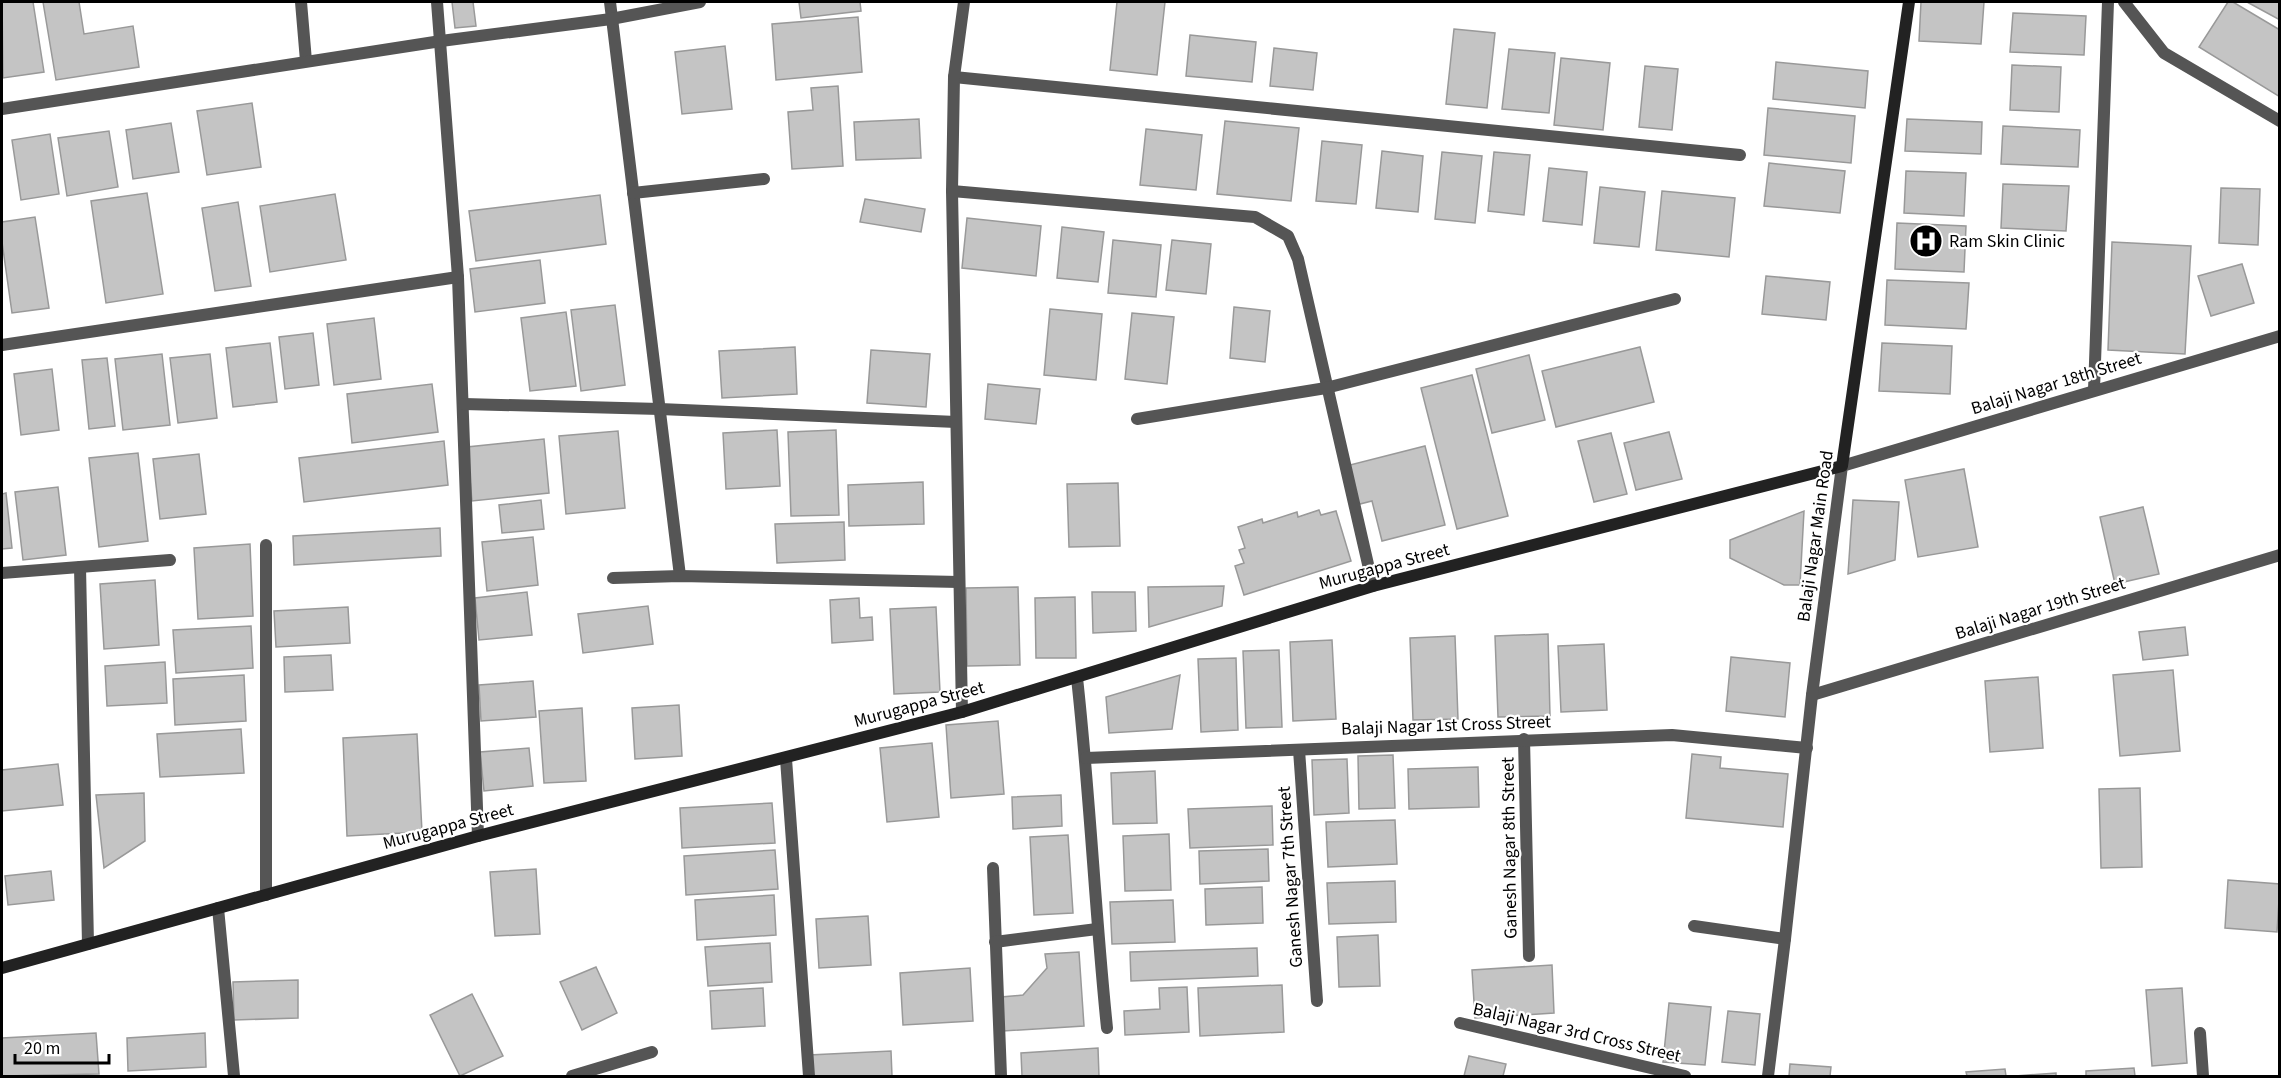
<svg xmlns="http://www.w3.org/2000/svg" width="2281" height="1078" viewBox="0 0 2281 1078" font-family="'Source Sans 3',sans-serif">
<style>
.building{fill:#c4c4c4;stroke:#999;stroke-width:1.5}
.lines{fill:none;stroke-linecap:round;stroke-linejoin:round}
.street{stroke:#555;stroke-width:12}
.secondary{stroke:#222;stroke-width:12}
.labels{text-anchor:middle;stroke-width:4.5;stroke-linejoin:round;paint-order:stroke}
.poi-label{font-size:18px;fill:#000;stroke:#fff;text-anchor:start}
.street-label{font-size:18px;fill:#000;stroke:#fff}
</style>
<rect width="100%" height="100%" fill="#fff"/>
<g class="building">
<path d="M2,2H33L44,72L3,78Z"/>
<path d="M43,2H79L84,34L133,26L139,67L56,80Z"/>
<path d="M452,2H473L476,26L455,28Z"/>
<path d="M799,2H860L861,11L801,18Z"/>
<path d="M1117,2H1165L1157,75L1110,70Z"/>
<path d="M1921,2H1984L1981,44L1919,41Z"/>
<path d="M2228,2H2233L2280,30V97L2199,47Z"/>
<path d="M2247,2H2280V20Z"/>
<path d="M2013,13L2086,16L2084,55L2010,52Z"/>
<path d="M858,17L862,72L776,80L772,24Z"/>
<path d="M1454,29L1495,33L1487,108L1446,104Z"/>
<path d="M1190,35L1256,42L1252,82L1186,76Z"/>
<path d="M725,46L732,109L682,114L675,52Z"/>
<path d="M1274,48L1317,53L1313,90L1270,86Z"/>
<path d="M1509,49L1555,53L1549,113L1502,109Z"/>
<path d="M1561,58L1610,63L1603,130L1554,125Z"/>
<path d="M1776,62L1868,71L1865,108L1773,99Z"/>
<path d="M2012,65L2061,67L2059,112L2010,110Z"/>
<path d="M1645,66L1678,69L1672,130L1639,127Z"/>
<path d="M838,86L843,166L792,169L788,112L813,110L811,88Z"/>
<path d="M252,103L261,167L207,175L197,111Z"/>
<path d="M1768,108L1855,116L1851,163L1764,155Z"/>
<path d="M919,119L921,158L856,160L854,122Z"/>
<path d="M1907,119L1982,122L1981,154L1905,151Z"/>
<path d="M1225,121L1299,128L1291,201L1217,194Z"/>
<path d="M171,123L179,172L133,179L126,130Z"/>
<path d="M2003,126L2080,130L2078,167L2001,164Z"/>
<path d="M1146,129L1202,135L1196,190L1140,185Z"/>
<path d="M109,131L118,187L67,196L58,138Z"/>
<path d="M50,134L59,194L21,200L12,140Z"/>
<path d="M1322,141L1362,145L1356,204L1316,201Z"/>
<path d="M1382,151L1423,156L1418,212L1376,208Z"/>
<path d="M1442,152L1482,156L1475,223L1435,219Z"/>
<path d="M1494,152L1530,155L1524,215L1488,211Z"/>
<path d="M1769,163L1845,171L1840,213L1764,206Z"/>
<path d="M1549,168L1587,172L1582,225L1543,221Z"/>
<path d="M1906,171L1966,173L1964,216L1904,213Z"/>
<path d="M2003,184L2069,186L2066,231L2001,228Z"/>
<path d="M1600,187L1645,192L1639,247L1594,243Z"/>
<path d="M2221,188L2260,189L2258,245L2219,243Z"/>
<path d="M1662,191L1735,198L1729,257L1656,250Z"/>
<path d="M147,193L163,294L106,303L91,201Z"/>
<path d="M335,194L346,260L270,272L260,206Z"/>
<path d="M600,195L606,244L476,261L469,211Z"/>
<path d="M865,199L925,209L921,232L860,222Z"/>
<path d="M238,202L251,286L215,291L202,208Z"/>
<path d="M35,217L49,308L12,313L2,242V222Z"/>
<path d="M967,218L1041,226L1036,276L962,268Z"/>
<path d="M1897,223L1966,226L1964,272L1895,269Z"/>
<path d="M1062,227L1104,232L1098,282L1057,278Z"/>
<path d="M1113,240L1161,245L1156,297L1108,293Z"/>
<path d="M1172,240L1211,244L1206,294L1166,290Z"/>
<path d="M2112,242L2191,246L2185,354L2108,350Z"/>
<path d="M540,260L545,303L475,312L470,269Z"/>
<path d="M2242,264L2254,303L2211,316L2198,276Z"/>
<path d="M1766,276L1830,282L1826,320L1762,314Z"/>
<path d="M1887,280L1969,283L1966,329L1885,325Z"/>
<path d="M615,305L625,385L581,391L571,310Z"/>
<path d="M1234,307L1270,311L1265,362L1230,358Z"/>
<path d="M1050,309L1102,314L1096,380L1044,375Z"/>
<path d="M566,312L576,386L530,391L521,318Z"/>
<path d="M1132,313L1174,317L1167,384L1125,379Z"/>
<path d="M374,318L381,379L334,385L327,324Z"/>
<path d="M313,333L319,385L285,389L279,337Z"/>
<path d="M270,343L277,402L233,407L226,348Z"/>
<path d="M1882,343L1952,346L1950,394L1879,391Z"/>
<path d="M795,347L797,394L722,398L719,351Z"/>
<path d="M1640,347L1654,402L1556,427L1542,371Z"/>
<path d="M871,350L930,354L926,407L867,403Z"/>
<path d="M162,354L170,425L123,430L115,359Z"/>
<path d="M210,354L217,418L178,423L170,358Z"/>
<path d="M1529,355L1545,420L1492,433L1476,369Z"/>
<path d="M107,358L115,426L89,429L82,360Z"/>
<path d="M52,369L59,430L21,435L14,374Z"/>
<path d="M1472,375L1508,516L1457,529L1421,388Z"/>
<path d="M432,384L438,432L352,443L347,394Z"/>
<path d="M988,384L1040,389L1036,424L985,419Z"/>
<path d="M777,430L780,486L726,489L723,433Z"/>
<path d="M836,430L839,515L791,516L788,432Z"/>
<path d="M618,431L625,508L566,514L559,436Z"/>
<path d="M1669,432L1682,479L1636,490L1624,443Z"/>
<path d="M1611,433L1627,494L1594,502L1578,441Z"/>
<path d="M544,439L549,493L472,501L467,447Z"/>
<path d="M444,441L448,485L304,502L299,458Z"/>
<path d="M1425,446L1445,525L1382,541L1372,501L1356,505L1346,466Z"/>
<path d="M138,453L148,541L99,547L89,458Z"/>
<path d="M199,454L206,514L160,519L153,459Z"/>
<path d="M1964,469L1978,547L1918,557L1905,480Z"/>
<path d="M923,482L924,524L849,526L848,485Z"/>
<path d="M1118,483L1120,546L1069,547L1067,484Z"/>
<path d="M58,487L66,555L23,560L15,492Z"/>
<path d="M6,493L12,548L2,549V494Z"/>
<path d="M541,500L544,529L502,533L499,505Z"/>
<path d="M1853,500L1899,502L1895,560L1848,574Z"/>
<path d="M2143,507L2159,574L2115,584L2100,517Z"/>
<path d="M1319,510L1321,515L1336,511L1351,561L1244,595L1235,566L1244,563L1239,550L1245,548L1238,527L1262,519L1263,523L1297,512L1298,517Z"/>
<path d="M1804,511L1800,585H1784L1730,558V540Z"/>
<path d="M844,522L845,560L777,563L775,524Z"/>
<path d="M440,528L441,556L294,565L293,536Z"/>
<path d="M533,537L538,585L487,591L482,542Z"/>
<path d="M250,544L253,616L198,619L194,548Z"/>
<path d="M155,580L159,645L104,649L100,584Z"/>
<path d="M1224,586L1222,606L1149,627L1148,587Z"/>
<path d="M1018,587L1020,665L967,666L966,588Z"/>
<path d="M527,592L532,635L479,640L475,598Z"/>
<path d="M1092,592H1135L1136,631L1093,633Z"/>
<path d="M1075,597L1076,658H1036L1035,598Z"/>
<path d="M859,598L860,618L872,617L873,640L832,643L830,600Z"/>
<path d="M648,606L653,644L583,653L578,614Z"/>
<path d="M348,607L350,643L276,647L274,611Z"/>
<path d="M936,607L940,692L894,694L890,609Z"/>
<path d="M251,626L253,668L176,673L173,630Z"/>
<path d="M2185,627L2188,655L2143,660L2139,632Z"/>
<path d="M1548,634L1550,716L1498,717L1495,636Z"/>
<path d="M1455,636L1458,719L1413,720L1410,638Z"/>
<path d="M1332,640L1336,719L1293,721L1290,642Z"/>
<path d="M1604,644L1607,710L1561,712L1558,646Z"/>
<path d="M1279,650L1282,727L1246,728L1243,651Z"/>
<path d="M331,655L333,690L285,692L284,657Z"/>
<path d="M1731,657L1790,663L1785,717L1726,711Z"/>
<path d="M1236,658L1238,730L1201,732L1198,659Z"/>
<path d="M165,662L167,703L107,706L105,666Z"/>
<path d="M2173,670L2180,751L2120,756L2113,675Z"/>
<path d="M244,675L246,721L175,725L173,679Z"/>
<path d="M1180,675L1172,729L1109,733L1106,697Z"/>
<path d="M2038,677L2043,748L1990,752L1985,681Z"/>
<path d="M533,681L536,717L481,721L479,685Z"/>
<path d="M679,705L682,756L635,759L632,708Z"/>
<path d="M582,708L586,781L544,783L539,711Z"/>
<path d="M998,721L1004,794L951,798L946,725Z"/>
<path d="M241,729L244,773L160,777L157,734Z"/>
<path d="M417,734L422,832L347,836L343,738Z"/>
<path d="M932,743L939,817L887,822L880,748Z"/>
<path d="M529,748L533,786L484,791L480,752Z"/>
<path d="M1692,754L1721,757L1720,768L1788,774L1783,827L1686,818Z"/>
<path d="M1393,755L1395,808L1359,809L1358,756Z"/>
<path d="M1347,759L1349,813L1314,815L1312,760Z"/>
<path d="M58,764L63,805L2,811V770Z"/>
<path d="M1478,767L1479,807L1409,809L1408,769Z"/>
<path d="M1155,771L1157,823L1113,824L1111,773Z"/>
<path d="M2140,788L2142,867L2101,868L2099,789Z"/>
<path d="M144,793L145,841L104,868L96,795Z"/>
<path d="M1061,795L1062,826L1013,829L1012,797Z"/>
<path d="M772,803L775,843L682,848L680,808Z"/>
<path d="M1272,806L1273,845L1190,848L1188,809Z"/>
<path d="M1395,820L1397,864L1328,867L1326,822Z"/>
<path d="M1169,834L1171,890L1125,891L1123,836Z"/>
<path d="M1068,835L1073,913L1034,915L1030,837Z"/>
<path d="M1268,849L1269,881L1200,884L1199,851Z"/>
<path d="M775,850L778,889L686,895L684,856Z"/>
<path d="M536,869L540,934L495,936L490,872Z"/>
<path d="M51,871L54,900L8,905L5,876Z"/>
<path d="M2228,880L2280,884L2277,932L2225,928Z"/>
<path d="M1395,881L1396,922L1329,924L1327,883Z"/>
<path d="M1262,887L1263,923L1206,925L1205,889Z"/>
<path d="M774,895L776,935L697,940L695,900Z"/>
<path d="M1173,900L1175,942L1112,944L1110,902Z"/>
<path d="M868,916L871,965L819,968L816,919Z"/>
<path d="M1378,935L1380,986L1339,987L1337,937Z"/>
<path d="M770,943L772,982L708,986L705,947Z"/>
<path d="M1257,948L1258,976L1131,981L1130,952Z"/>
<path d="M1079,952L1084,1026L1003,1031L1001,997L1023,995L1047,968L1045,954Z"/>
<path d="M1552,965L1554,1013L1475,1018L1472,970Z"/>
<path d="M596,967L617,1013L582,1030L560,982Z"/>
<path d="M970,968L973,1021L903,1025L900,973Z"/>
<path d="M298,980V1018L234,1020L233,982Z"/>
<path d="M1282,985L1284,1032L1200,1036L1198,988Z"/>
<path d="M1187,987L1189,1032L1125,1035L1124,1011L1160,1009L1159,988Z"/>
<path d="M763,988L765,1026L712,1029L710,991Z"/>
<path d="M2182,988L2187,1063L2152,1066L2146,990Z"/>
<path d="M472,994L503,1056L460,1076L430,1015Z"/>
<path d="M1669,1003L1711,1007L1705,1065L1663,1062Z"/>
<path d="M1728,1011L1760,1014L1755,1065L1722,1062Z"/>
<path d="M96,1033L99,1074L2,1076V1038Z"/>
<path d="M205,1033L206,1067L128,1071L127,1038Z"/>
<path d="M1098,1048L1099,1076H1022L1021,1053Z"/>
<path d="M891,1051L892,1076H810L809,1055Z"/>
<path d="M1469,1056L1506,1064L1503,1076H1464Z"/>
<path d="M1790,1064L1831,1067L1830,1076H1789Z"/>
<path d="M2134,1068L2135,1076H2086V1071Z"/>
<path d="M2005,1069L2006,1076H1967L1966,1072Z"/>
<path d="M2056,1073V1076H2015Z"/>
</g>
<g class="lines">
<g class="street">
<path d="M301,2L306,61"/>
<path d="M437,2L458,277L478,836"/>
<path d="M610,2L680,576"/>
<path d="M2124,2L2164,53L2280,121"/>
<path d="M954,77L1740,155"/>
<path d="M2,109L441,41L611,19L700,2"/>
<path d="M952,191L1255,217L1288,236L1298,259L1373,586"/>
<path d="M633,193L764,179"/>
<path d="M2,345L458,277"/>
<path d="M2094,390L2108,2"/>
<path d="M464,404L660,409L956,422"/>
<path d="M1137,419L1326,388L1675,299"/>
<path d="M266,545V895"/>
<path d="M80,567L88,944"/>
<path d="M2,573L170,560"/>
<path d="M613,578L680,576L959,582"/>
<path d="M1077,678C1090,795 1095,912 1107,1028"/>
<path d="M1812,695L2280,555"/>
<path d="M962,712L952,191L954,77L964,2"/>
<path d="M1524,739L1529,956"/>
<path d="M1299,750L1317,1001"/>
<path d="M1086,758L1672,735L1807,748"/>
<path d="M786,759L809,1076"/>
<path d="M993,868L1001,1076"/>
<path d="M218,908L234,1076"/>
<path d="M1694,926L1785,939"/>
<path d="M995,942L1097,929"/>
<path d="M1460,1023L1685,1076"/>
<path d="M2200,1033L2203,1076"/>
<path d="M572,1076L652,1052"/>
<path d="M1768,1076L1785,939L1812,695L1842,466L2280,336"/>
</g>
<path class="secondary" d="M2,968L478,836L962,712L1373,586L1842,466L1909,2"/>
</g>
<defs>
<g id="hospital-disc" transform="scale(1.725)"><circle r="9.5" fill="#000" stroke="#fff"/><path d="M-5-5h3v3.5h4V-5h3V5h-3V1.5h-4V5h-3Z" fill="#fff"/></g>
</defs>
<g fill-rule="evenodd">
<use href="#hospital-disc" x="1926" y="241"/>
</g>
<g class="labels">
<g class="poi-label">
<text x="1949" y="247">Ram Skin Clinic</text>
</g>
<g class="street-label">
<text transform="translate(2056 383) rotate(-17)" y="6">Balaji Nagar 18th Street</text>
<text transform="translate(1815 536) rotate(-82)" y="6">Balaji Nagar Main Road</text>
<text transform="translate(1384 566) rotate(-15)" y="6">Murugappa Street</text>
<text transform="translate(2040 608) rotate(-17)" y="6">Balaji Nagar 19th Street</text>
<text transform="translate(919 704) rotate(-15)" y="6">Murugappa Street</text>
<text transform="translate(1446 725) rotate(-2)" y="6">Balaji Nagar 1st Cross Street</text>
<text transform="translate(448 826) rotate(-15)" y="6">Murugappa Street</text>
<text transform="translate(1509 848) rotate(-91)" y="6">Ganesh Nagar 8th Street</text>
<text transform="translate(1290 877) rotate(-94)" y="6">Ganesh Nagar 7th Street</text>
<text transform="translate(1577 1032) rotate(13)" y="6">Balaji Nagar 3rd Cross Street</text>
</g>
</g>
<rect width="2281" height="1078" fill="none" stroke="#000000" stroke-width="6"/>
<path d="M15 1054v9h94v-9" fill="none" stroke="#000000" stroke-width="3"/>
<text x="24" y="1054" font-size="18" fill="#000000" stroke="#ffffff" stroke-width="4.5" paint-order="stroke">20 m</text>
</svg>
